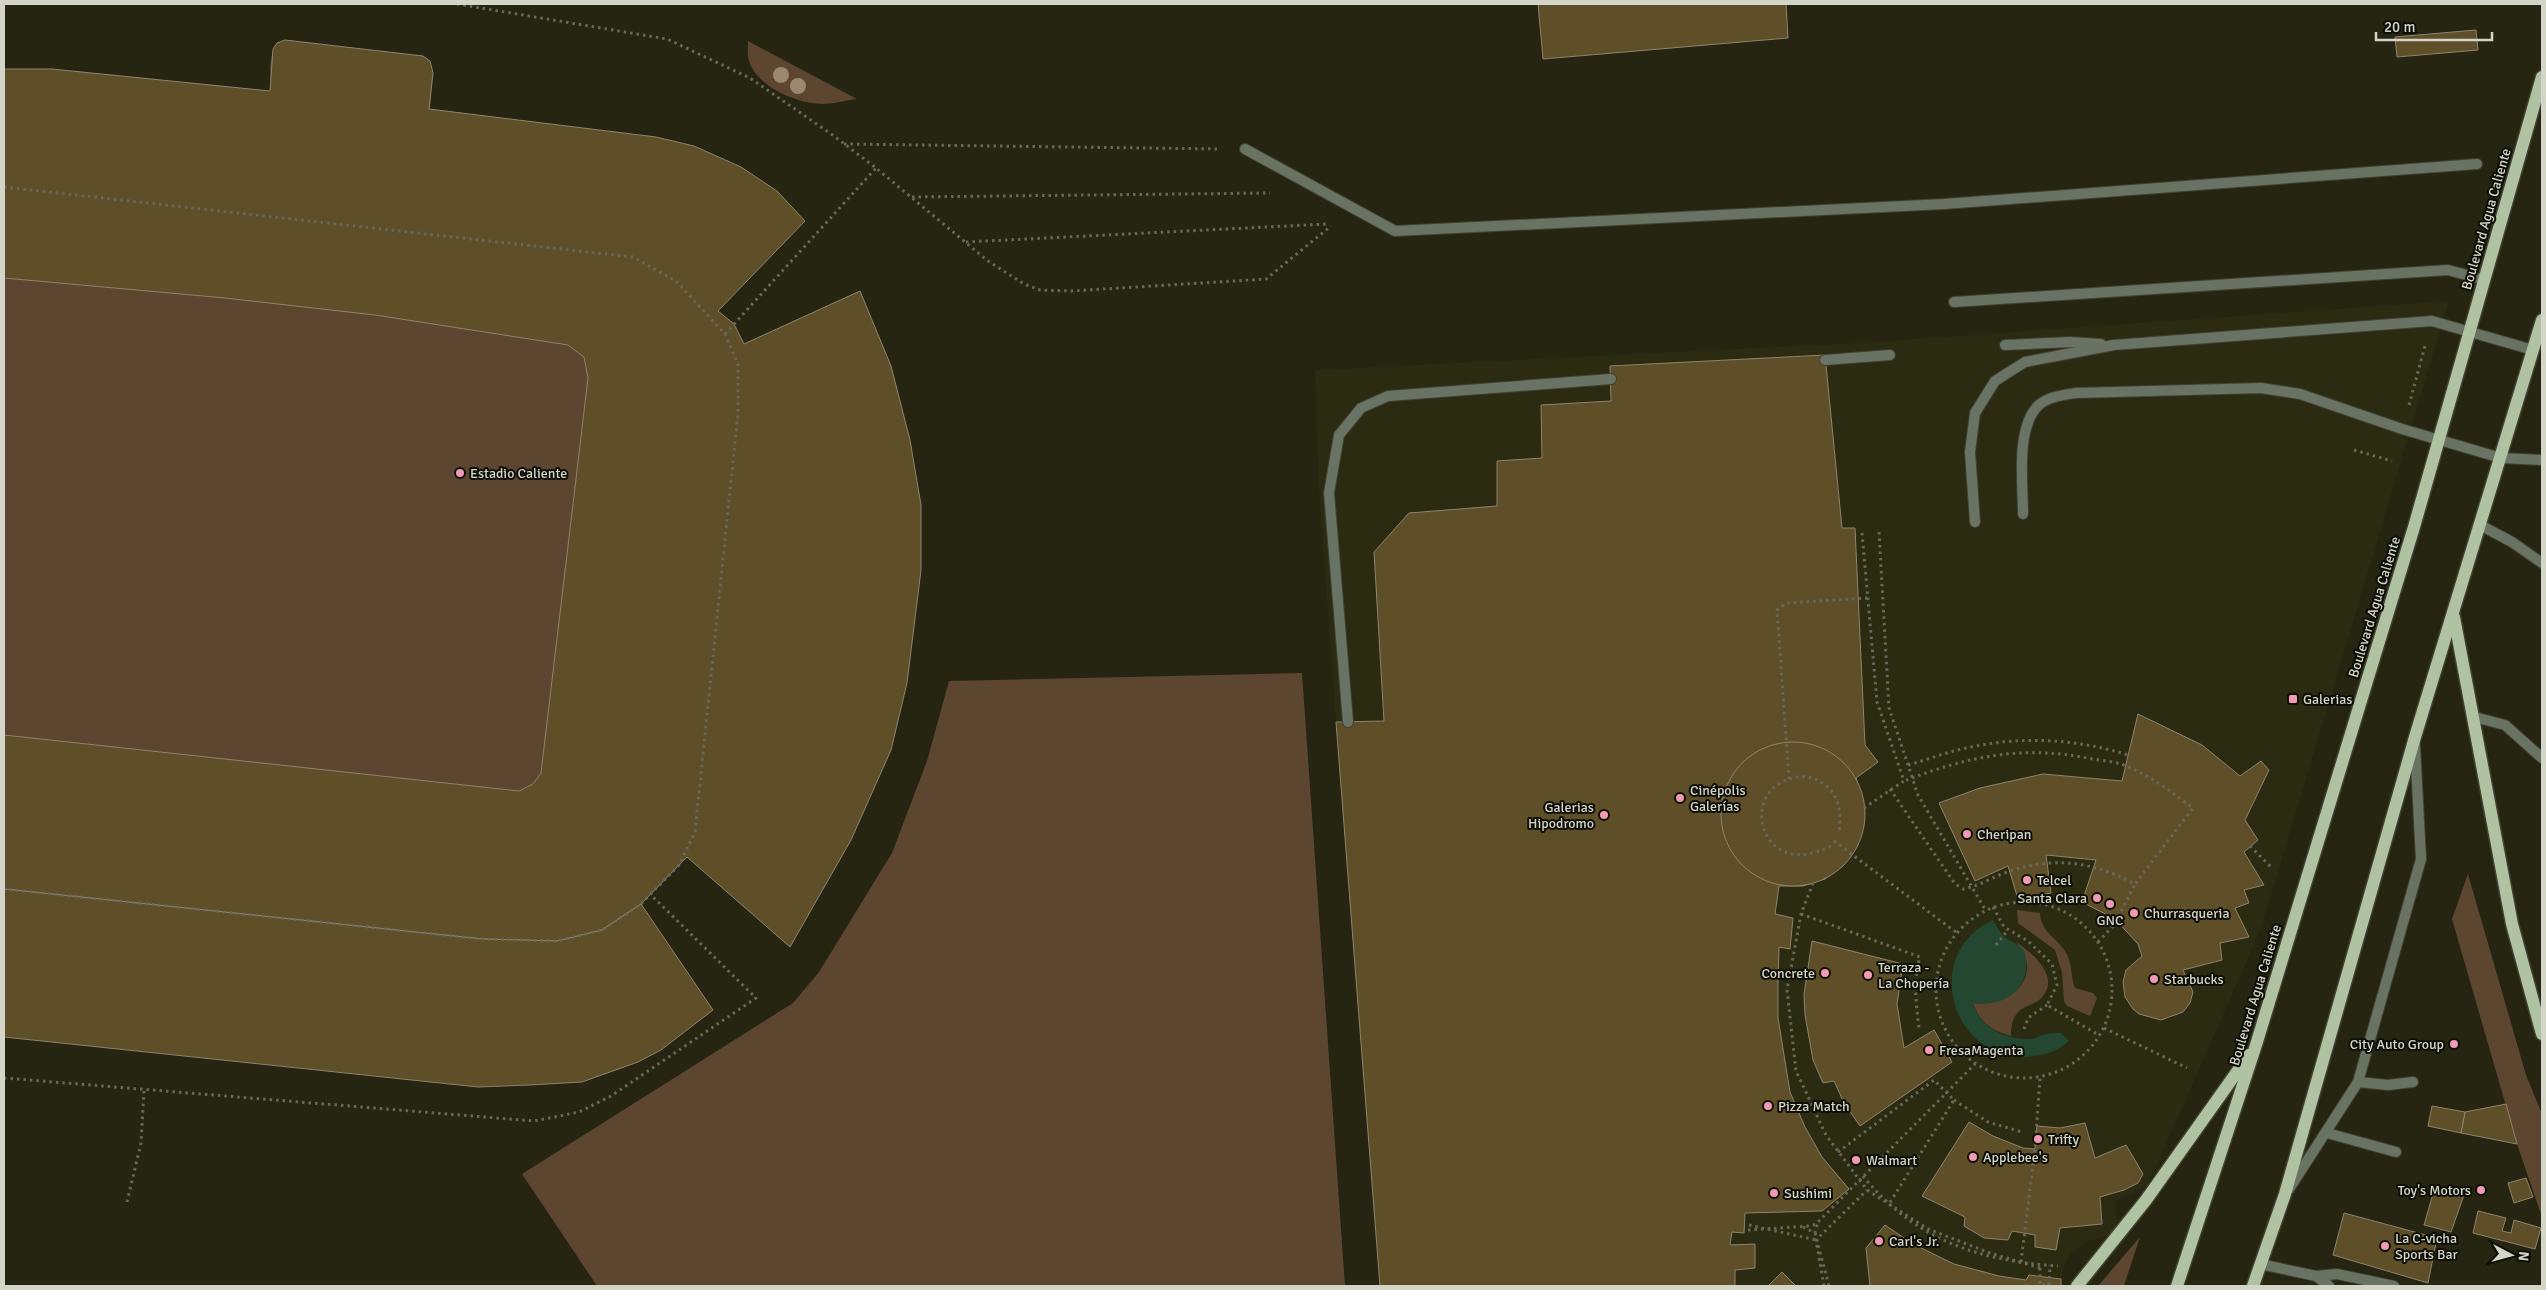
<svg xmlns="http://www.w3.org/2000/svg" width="2546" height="1290" viewBox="0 0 2546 1290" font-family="Signika,sans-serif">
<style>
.built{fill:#2b2b11}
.green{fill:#5d462f}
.water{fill:#234730}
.building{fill:#5e4f28;stroke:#8d846f}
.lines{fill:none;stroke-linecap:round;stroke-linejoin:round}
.service-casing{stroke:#41412f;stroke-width:12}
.pedestrian-casing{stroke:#41412f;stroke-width:12}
.primary-casing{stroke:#41412f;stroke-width:15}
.path{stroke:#686858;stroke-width:3;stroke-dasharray:2.5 4;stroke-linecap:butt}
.service{stroke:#697363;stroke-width:10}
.pedestrian{stroke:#697363;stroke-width:10}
.primary{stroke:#afc3a2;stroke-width:12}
.path-bridge{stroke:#686858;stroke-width:3;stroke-dasharray:2.5 4;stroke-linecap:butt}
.tree{fill:#9a896f}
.poi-dot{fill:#f09ab4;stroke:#0d0e06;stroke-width:2}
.labels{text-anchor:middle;stroke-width:4;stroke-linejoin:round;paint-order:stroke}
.street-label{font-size:14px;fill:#d4d5c9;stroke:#0d0e06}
.poi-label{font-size:14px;fill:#d4d5c9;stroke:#0d0e06;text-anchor:start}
</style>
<rect width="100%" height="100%" fill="#252512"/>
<path class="built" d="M2449,301L2261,929L2148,1185L2114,1202L2118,1232L2087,1242L2072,1253L2063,1266L2061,1286H1380L1357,1006L1319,489L1315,370L1857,343Z"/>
<g class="green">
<path d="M285,40L423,56L430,61L433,73L430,109L656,137L718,311L734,324L744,344L860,291L891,366L910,440L921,505V570L907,683L891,750L851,840L790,947L687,857L641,904L482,939L4,889V69H52L270,91C272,75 265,47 285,40Z"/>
<path d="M748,41L857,99C846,100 834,104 823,104C797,104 757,87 749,61C747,55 748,47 748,41Z"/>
<path d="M1302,673L1345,1286H597L522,1174L793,1003L819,972L892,853L927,761L949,681Z"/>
<path d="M2468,874L2526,1075L2542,1114V1217L2517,1144L2452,919Z"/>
<path d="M2017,910L2040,913C2041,932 2055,936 2065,951C2073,963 2070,975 2075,988L2093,993L2097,998L2090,1016L2067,1006L2064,1001L2062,973L2055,950L2018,923Z"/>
<path d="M2016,942C2034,954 2063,979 2039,1000C2033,1005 2024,1006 2019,1011C2012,1018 2011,1027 2011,1036C1991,1030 1980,1023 1973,1003C2010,1008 2046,976 2016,942Z"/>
<path d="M2140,1237L2124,1286H2098Z"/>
</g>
<path class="water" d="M1993,920C1996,925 2001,935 2006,938C2013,943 2021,944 2024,952C2027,957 2027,966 2026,971C2021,997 1998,1006 1973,1003C1980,1028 2006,1040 2031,1039C2036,1039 2040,1035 2046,1034C2050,1033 2056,1033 2061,1033L2069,1041C2059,1050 2048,1054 2035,1056C1953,1068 1918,954 1993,920Z"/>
<g class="building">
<path d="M1538,4H1786L1788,38L1543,59Z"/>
<path d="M2476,30L2478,50L2397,57L2395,37Z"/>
<path d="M285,40L423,56L430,61L433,73L429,109L656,137L694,146L741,167L777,191L805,221L718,311L734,324L744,344L860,291L891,366L910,440L921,505V570L907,683L891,750L851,840L790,947L687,857L641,904L602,930L557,941L482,939L4,889V735L519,791L533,784L541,773L588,378L584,357L568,345L375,315L225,298L4,278V69H52L270,91L273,49L277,43Z"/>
<path d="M1825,355L1842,528H1855L1865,745L1878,762L1856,778L1864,808V823L1857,846L1844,865L1825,879L1803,886H1779L1775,914L1793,918L1790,949L1779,947L1778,983V1018L1790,1092L1805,1127L1822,1157L1849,1189L1822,1211L1745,1213L1744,1233L1732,1232L1730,1245L1755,1244V1268L1735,1270V1286H1380L1336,722L1384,721L1374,552L1409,513L1497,506V461L1542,458L1541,405L1611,401L1610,366Z"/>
<path d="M2138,714L2202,745L2240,776L2261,761L2269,770L2245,820L2258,840L2244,852L2264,885L2244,890L2249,903L2235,908L2249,937L2220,943L2222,960L2183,970L2193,992L2190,1003L2183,1012L2161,1020L2139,1014L2133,1009L2125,997L2123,982L2126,970L2142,956L2138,944L2115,919L2082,902L2096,860L2046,855L2051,893L2018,899L2008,866L1975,881L1939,803L1980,788L2043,774L2122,781Z"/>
<circle cx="1793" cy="814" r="72"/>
<path d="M4,889L482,939L557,941L602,930L641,904L713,1010L661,1050L638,1062L582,1082L529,1085L478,1087L4,1037Z"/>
<path d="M1812,941L1903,964L1897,1004L1904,1048L1934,1030L1952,1062L1860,1126L1844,1103L1834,1081L1823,1083L1813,1060L1805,1015L1804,994Z"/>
<path d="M2506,1104L2517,1144L2461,1133L2465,1112Z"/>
<path d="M2432,1106L2465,1112L2461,1133L2428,1126Z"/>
<path d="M1969,1122L1993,1136L2023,1148L2035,1149L2037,1126L2060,1128L2085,1123L2095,1158L2126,1145L2143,1174L2138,1183L2124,1190L2100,1197L2102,1224L2060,1228L2056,1250L2035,1247V1235L2012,1231L2008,1240L1984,1238L1964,1226L1965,1217L1922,1196Z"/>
<path d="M2526,1178L2533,1197L2514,1203L2508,1183Z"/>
<path d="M2435,1187L2464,1195L2451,1232L2424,1225Z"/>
<path d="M2478,1211L2506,1218L2502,1231L2511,1233L2514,1220L2541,1228L2535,1249L2473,1233Z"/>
<path d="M2344,1213L2437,1238L2428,1283L2333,1255Z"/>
<path d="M1885,1225L1913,1244L1954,1264L1999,1276L2026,1280L2029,1275L2061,1279V1286H1870L1866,1248Z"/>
<path d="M1782,1272L1796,1286H1746H1768Z"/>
</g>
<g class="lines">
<g class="service-casing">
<g id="service">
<path d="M1954,302L2448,270L2485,280"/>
<path d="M2005,345L2070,342L2101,344"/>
<path d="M1825,360L1890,355"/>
<path d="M2023,514C2023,484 2016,432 2036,408C2045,397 2063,395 2076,393L2261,388L2300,394L2402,429L2501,458L2542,460"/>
<path d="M1975,522L1970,452L1975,413L1995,381L2025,362L2114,345L2432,321L2533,350"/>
<path d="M2480,525L2512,542L2542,563"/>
<path d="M2474,717L2505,725L2542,758"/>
<path d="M1348,722L1329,493L1339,435L1361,408L1388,396L1611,379"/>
<path d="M2358,1082L2388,1085L2413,1082"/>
<path d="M2327,1133L2396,1152"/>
<path d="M2289,1189L2358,1082L2421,859L2415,745"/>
<path d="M2260,1264L2316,1276L2337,1274L2394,1286"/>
<path d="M2316,1276L2329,1286"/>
</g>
</g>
<g class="pedestrian-casing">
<path id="pedestrian" d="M1245,149L1395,231L1944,204L2477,164"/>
</g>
<g class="primary-casing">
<g id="primary">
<path d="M2454,617L2512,924L2542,1034"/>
<path d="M2077,1286L2146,1200L2249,1055"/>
<path d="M2177,1286L2256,1045L2414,527L2542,77"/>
<path d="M2253,1286L2285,1194L2415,737L2542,320"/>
</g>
</g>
<g class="path">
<path d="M457,4L667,39L750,78L834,136L876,168L988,261L1024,284L1040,290L1071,291L1266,279L1331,226"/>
<path d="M844,144L1220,149"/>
<path d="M4,187L633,257L676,281L725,334L738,364V413L695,832L679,865L641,904L602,930L557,941L482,939L4,889"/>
<path d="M912,197L1270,193"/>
<path d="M966,242L1327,224"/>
<path d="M725,334L876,168"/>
<path d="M2409,405L2425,346"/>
<path d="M2354,450L2392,461"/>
<path d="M1879,532L1889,708L1918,795L1986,911"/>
<path d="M1862,533L1877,702L1904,781L1864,808"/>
<path d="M1908,765C1929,759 1950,751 1971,747C2023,736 2078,739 2128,755"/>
<path d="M1789,779L1777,610L1786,603L1868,598"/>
<path d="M1834,841L1957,933"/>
<path d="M1831,846C1760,883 1737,790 1793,778C1804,775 1813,777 1822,783C1841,794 1841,815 1839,834"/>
<path d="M2250,846L2272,868"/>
<circle cx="2024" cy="990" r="88"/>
<path d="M1993,907L2004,927L2028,941L2052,964L2057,985L2047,1005L2099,1035"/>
<path d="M1801,914L1920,957C1913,981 1916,1003 1919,1028"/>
<path d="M2098,942L2114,925L2135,884"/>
<path d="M1996,945L2008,930"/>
<path d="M2104,1028L2187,1068"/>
<path d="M2024,1029L2028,1018L2047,1005"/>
<path d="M4,1078L534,1121L579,1112L611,1096L756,998L650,894"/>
<path d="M1954,1100L1988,1122L2022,1132"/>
<path d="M1863,1176C1914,1239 1978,1261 2058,1266"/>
<path d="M127,1202L141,1143L144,1091"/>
<path d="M1803,1227L1815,1233L1818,1222"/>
<path d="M1748,1230L1810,1226L1816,1224L1975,1064"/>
<path d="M1815,1233L1829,1286"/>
<path d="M2021,1262L2035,1149L2040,1078"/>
<path d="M2040,1268V1285H2049L2050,1265"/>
</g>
<use href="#service" class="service"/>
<use href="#pedestrian" class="pedestrian"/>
<use href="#primary" class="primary"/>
<g class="path-bridge">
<path d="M1890,789L1955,884L1963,889C1980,886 1994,876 2010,871C2055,856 2094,862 2135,884L2193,808C2170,791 2148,774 2121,764C2110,761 2098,760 2087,758C2021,745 1966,757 1904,781"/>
<path d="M1813,883L1801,914L1787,990L1796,1071L1826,1135L1867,1190L1928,1229L1990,1253L2040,1268"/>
<path d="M1838,1152L1934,1080L1954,1100L1889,1204"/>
<path d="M1749,1225L1816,1240"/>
<path d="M1824,1286L1816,1240L1867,1190"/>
</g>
</g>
<g class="tree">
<circle cx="781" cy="75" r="8"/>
<circle cx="798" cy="86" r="8"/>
</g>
<g class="poi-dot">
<circle cx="460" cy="473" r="5"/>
<rect x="2288" y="694" width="10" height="10" rx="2.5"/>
<circle cx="1680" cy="798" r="5"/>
<circle cx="1604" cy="815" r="5"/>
<circle cx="1967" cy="834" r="5"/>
<circle cx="2027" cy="880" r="5"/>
<circle cx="2097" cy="898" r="5"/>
<circle cx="2110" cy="904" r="5"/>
<circle cx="2134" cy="913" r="5"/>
<circle cx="1825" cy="973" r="5"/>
<circle cx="1868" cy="975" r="5"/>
<circle cx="2154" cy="979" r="5"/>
<circle cx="2454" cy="1044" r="5"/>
<circle cx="1929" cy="1050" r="5"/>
<circle cx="1768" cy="1106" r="5"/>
<circle cx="2038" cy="1139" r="5"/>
<circle cx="1973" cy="1157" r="5"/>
<circle cx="1856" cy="1160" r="5"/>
<circle cx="2481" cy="1190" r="5"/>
<circle cx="1774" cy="1193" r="5"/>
<circle cx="1879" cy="1241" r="5"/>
<circle cx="2385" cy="1246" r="5"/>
</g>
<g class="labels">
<g class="street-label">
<text transform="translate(2486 219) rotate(-74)" y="5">Boulevard Agua Caliente</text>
<text transform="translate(2374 607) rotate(-73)" y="5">Boulevard Agua Caliente</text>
<text transform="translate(2255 995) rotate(-73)" y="5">Boulevard Agua Caliente</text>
</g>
<g class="poi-label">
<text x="470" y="478">Estadio Caliente</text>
<text x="2303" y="704">Galerias</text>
<text x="1690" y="795">Cinépolis<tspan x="1690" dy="16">Galerías</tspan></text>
<text x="1594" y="812" text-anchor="end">Galerias<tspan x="1594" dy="16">Hipodromo</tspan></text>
<text x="1977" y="839">Cheripan</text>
<text x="2037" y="885">Telcel</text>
<text x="2087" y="903" text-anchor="end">Santa Clara</text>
<text x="2144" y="918">Churrasqueria</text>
<text x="2110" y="925" text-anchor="middle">GNC</text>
<text x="1878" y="972">Terraza -<tspan x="1878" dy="16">La Chopería</tspan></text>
<text x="1815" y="978" text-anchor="end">Concrete</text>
<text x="2164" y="984">Starbucks</text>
<text x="2444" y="1049" text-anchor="end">City Auto Group</text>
<text x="1939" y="1055">FresaMagenta</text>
<text x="1778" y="1111">Pizza Match</text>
<text x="2048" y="1144">Trifty</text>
<text x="1983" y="1162">Applebee's</text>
<text x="1866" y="1165">Walmart</text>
<text x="2471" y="1195" text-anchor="end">Toy's Motors</text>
<text x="1784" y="1198">Sushimi</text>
<text x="2395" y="1243">La C-vicha<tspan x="2395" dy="16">Sports Bar</tspan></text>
<text x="1889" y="1246">Carl's Jr.</text>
</g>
</g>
<rect width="2546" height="1290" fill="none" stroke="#d4d5c9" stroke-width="10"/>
<g transform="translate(2511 1255) rotate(96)" stroke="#0d0e06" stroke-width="4" paint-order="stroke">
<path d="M0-4L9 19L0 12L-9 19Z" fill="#d4d5c9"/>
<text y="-8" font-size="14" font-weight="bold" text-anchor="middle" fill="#d4d5c9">N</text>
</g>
<path d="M2376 32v8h116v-8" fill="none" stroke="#d4d5c9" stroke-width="2.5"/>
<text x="2384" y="32" font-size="15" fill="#d4d5c9" stroke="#0d0e06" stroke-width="4" paint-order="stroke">20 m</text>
</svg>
